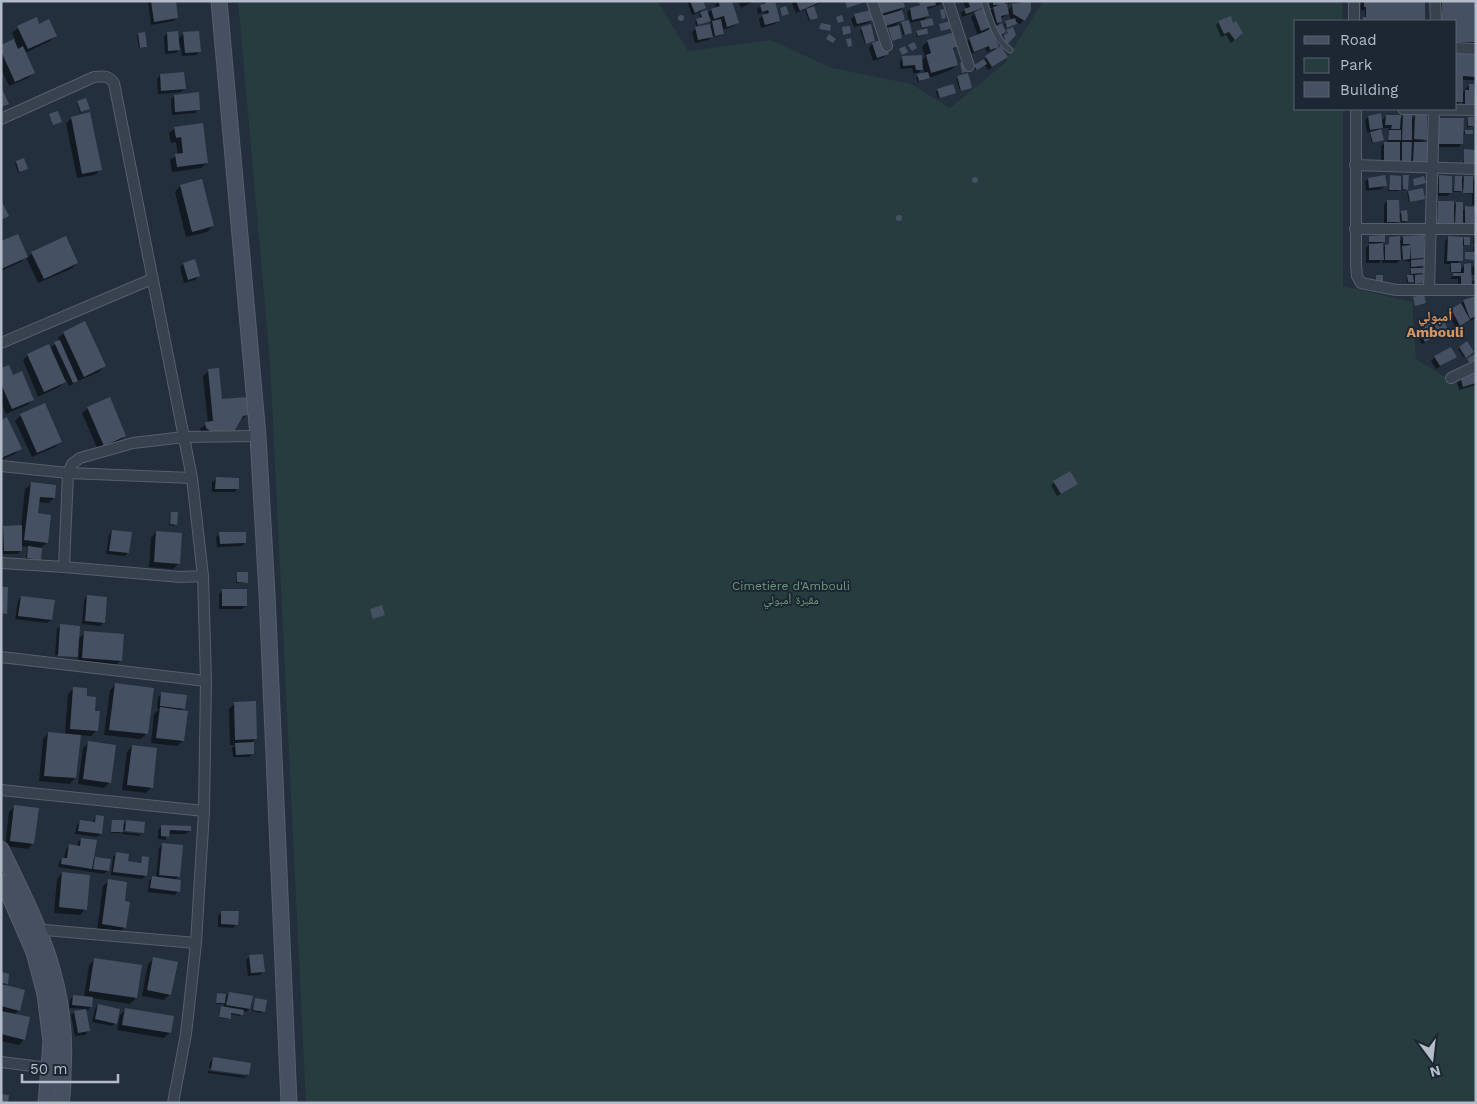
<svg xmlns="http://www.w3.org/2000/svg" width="1477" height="1104" viewBox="0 0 1477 1104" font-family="'Work Sans','Noto Naskh Arabic',sans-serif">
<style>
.green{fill:#263c3f}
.shadow{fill:#0007}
.building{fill:#455162}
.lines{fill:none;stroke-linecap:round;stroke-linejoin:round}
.lane-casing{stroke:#565f6c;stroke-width:7}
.street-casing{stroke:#565f6c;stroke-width:12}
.secondary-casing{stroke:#565f6c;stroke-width:17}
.lane{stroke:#38414e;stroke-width:5}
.street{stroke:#38414e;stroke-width:10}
.secondary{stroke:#465061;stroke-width:15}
.labels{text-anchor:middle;stroke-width:4;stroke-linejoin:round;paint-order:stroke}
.park-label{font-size:12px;fill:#6b9a76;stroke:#1d2633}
.neighbourhood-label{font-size:14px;font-weight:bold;fill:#d59563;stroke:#1d2633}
</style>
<rect width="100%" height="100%" fill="#242f3e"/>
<path class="green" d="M238,1H657L688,51L771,40L832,68L911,84L950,108L1004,64L1043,1H1342V21H1296V109H1343V286L1412,302L1416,359L1463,388L1476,384V1103H306L270,362Z"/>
<g class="shadow">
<path d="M148,1H174L177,18L173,21L151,25Z"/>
<path d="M687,1H701L704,8L701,12L692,15Z"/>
<path d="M738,1H754L741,8Z"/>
<path d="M763,1H773L779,20L775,24L761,28L759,19L766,12L758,14L757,9L762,5Z"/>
<path d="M795,1H823L813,6L817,17L809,21L805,10L796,13L792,4Z"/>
<path d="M874,1H901L903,7L897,13L904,20L897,24L901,38L899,39L890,41L888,30L892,26L882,29L879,21L886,14L878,16Z"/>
<path d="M944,1L941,4L926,10L928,16L922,22L933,25L926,28L927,34L926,35L917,37L916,33L922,31L920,23L923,20L908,23L911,32L903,35L900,24L909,21L907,12L910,9L925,2Z"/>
<path d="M963,1H982L984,6L979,12L990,27L984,33L997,46L994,50L987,52L985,48L971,54L966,43L969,39L978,36L971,17L976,12L962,17L961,13L966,9Z"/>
<path d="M990,1H1004L1007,11L1012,6L1016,5L1015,1H1027L1025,4L1024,20L1020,24L1015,21L1016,24L1015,25L1006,28L1004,24L1013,20L1010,18L1009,12L1004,17L1000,18L1001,22L997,25L994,26L990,11L993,8H990Z"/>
<path d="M1008,1H1015L1008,4Z"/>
<path d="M1361,1H1424L1423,21H1361L1365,19V10H1361Z"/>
<path d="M1439,1H1476V45H1456V21H1438Z"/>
<path d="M719,2L737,23L734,26L722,30L723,34L722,35L714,37L713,35L708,40L695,43L692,32L696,28L711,25L710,20L696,26L695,21L701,19L699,15L701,13L707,14L711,10L716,8L715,5Z"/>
<path d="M855,16L873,19L869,23L854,27L851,19Z"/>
<path d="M1219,22L1242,33L1231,43L1226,35L1221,37L1216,25Z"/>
<path d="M39,25L56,35L50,41L25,53L34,72L28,78L9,86L1,68V46L15,40L12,33L18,28Z"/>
<path d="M862,28L874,41L872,42L865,44L860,30Z"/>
<path d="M167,33L178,39L183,34L200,51L196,55L182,56L181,47L176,53L165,54L164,37Z"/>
<path d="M138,34L146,46L145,48H139L137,35Z"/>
<path d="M883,41L887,54L884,57L873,61L869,48L872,44Z"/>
<path d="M928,41L957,46L952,51L957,64L951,70L918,82L916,77L925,74L923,68L918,73H913L912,68L900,69V61L903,58L921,61L925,57L922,47Z"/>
<path d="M1000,48L1006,57L1003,60L988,70L985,65L975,70L973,68L975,66Z"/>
<path d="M1456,53H1476V80H1462L1461,95L1469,85L1473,107L1462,111V101L1456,105Z"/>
<path d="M160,75L185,89L181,92L158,94L157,79Z"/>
<path d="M958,77L970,88L960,91L956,79Z"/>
<path d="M938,90L954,93L938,98L936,91Z"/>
<path d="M174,96L199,109L195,113L172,115L171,99Z"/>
<path d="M78,102L89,109L80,113L77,103Z"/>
<path d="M1386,116L1399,120L1403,116L1411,120L1415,116L1426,139L1421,143L1422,168L1381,167V146L1385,143H1387L1389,128H1381L1380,130L1382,140L1372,144L1370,134L1372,132L1367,133L1365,120L1368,117L1381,121Z"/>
<path d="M72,118L100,169L95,175L77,178L66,123Z"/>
<path d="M1468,118L1473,121L1476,118V125L1475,123L1471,127H1467Z"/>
<path d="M1440,119L1462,135L1465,131L1471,133L1462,135V143L1459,147H1436V123Z"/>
<path d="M175,128L207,163L201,168L172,172L170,160L178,155L176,142L171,143L169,133Z"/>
<path d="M1465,151L1476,162L1474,164H1463Z"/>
<path d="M24,160L27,169L18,173L15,164Z"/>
<path d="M1390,176L1399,190L1398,191H1388Z"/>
<path d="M1404,176L1407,189L1405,190H1402Z"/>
<path d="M1439,177L1451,193L1447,196H1436V180Z"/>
<path d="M1455,177L1461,180L1464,177L1472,181L1476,177V205H1472V194L1463,193V189L1459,192H1453Z"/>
<path d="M1368,179L1385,185L1382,189L1366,191L1365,182Z"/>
<path d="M180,186L213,226L207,232L186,237L175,192Z"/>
<path d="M1409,192L1424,198L1409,202L1407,193Z"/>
<path d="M1387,201L1398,215L1402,212L1407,220L1405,222H1401V219L1395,225H1384V205Z"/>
<path d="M1438,202L1453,207L1456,203L1462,211L1466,208L1473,212L1476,209V225L1475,222L1472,225H1464V221L1460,225H1455V221L1449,227H1434L1435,205Z"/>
<path d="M17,235L27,258L32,253L77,263L71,269L38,283L26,257L21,262L1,271V242Z"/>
<path d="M1370,237L1384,241L1381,243L1382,249L1385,246H1389L1390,238L1399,242L1403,237L1423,258L1420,261L1423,266L1419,269H1422V283L1414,284V280L1411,282L1407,283L1406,278L1411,276L1410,271L1414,268H1410V262L1402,260V258L1397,263H1382V259L1379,263H1366V248L1371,243H1368Z"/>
<path d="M1475,237L1476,244H1473V238Z"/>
<path d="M1448,238L1462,241L1465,238L1469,244L1462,246L1461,260L1457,264L1460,270L1465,265L1470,269L1476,264V275H1470V283L1476,279V291L1458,290V279H1450L1455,273L1450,272V266L1452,264H1444L1445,241Z"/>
<path d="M1476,245V260V251H1473V247Z"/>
<path d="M183,264L198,276L195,280L184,283L180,267Z"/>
<path d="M1476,297V318L1456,328L1448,313L1464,301Z"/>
<path d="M1433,322L1446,332L1438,336L1437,334L1432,339L1422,344L1415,333Z"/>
<path d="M64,333L104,366L99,372L78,381V380L73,384L69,386L66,380L59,387L38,397L23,360L28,355L50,348L59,341L58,338Z"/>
<path d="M1467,343L1473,352L1464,358L1458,349Z"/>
<path d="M1435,357H1455L1436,369L1431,361Z"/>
<path d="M1,369L33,399L27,405L6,414L1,402Z"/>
<path d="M209,371L221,401L247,415L211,441L201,433L200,429L208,423L203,376Z"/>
<path d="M1476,373V385L1459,390L1457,381L1460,377Z"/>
<path d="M88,408L125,436L119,441L98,450L82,413Z"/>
<path d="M21,415L60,442L55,447L32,457L15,421Z"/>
<path d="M1,421L20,448L15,454L1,460Z"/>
<path d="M216,479L238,489L234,492H212V482Z"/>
<path d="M1054,482L1073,487L1057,496L1051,485Z"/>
<path d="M31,484L54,498L48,503L38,502L37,515L47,542L41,548L38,561L26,559L27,549L29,547L21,546V550L18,554H1V529L3,527H21L25,489Z"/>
<path d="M171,513L176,524L174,526L169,525Z"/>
<path d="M112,531L128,552L125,556L106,554L109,535Z"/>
<path d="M156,532L179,563L173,569L149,567L151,538Z"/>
<path d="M220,534L245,543L242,546L217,547L216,537Z"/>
<path d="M238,573L247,582L246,583H236Z"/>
<path d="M223,590L246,606L242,609H219V594Z"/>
<path d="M87,596L104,622L100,626L82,624L84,600Z"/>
<path d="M21,597L51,620L47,623L15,619L18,601Z"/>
<path d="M60,626L78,639L85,633L121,660L115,666L77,663L78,656L75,658V656L55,655L57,629Z"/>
<path d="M55,657L75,659L73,660L55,659Z"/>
<path d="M115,685L147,733L141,739L104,735L110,690Z"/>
<path d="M74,688L85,698L93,712L97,730L91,736L79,735L75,778L70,784L39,781L43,739L48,733L65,734L68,694Z"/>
<path d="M162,694L184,708L181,711L183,741L177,746L151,743L154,714L159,709H157L158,697Z"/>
<path d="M235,703L255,739L252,742L253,753L249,757H233L232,748L235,745H230L229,709Z"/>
<path d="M89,743L110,782L104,788L78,784L83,748Z"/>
<path d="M132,746L152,787L146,793L122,790L127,752Z"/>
<path d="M15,806L33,843L28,849L5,846L9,812Z"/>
<path d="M96,817H103L101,834L97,837L75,834L77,825L80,822L92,823Z"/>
<path d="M113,821L122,826L127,821L143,832L141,834V831L119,830V832H121L120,833H111Z"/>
<path d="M162,826L190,831L186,834H168L165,840L158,839V830Z"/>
<path d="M123,832L141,834L139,836L122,834Z"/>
<path d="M82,839L93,858L109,860L108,871L104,874L58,867L59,862L62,859H64L66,849L69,846L77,847L78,842Z"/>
<path d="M163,844L179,876L175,880L178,891L175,895L148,892L149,881L152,877L156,878L159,848Z"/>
<path d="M117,853L127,862L139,864L143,857L148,858L145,876L142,879L111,875L113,857Z"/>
<path d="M62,873L85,909L80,915L54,913L57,879Z"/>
<path d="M109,881L123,902L125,927L119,933L97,930L103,886Z"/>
<path d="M222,912L237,924L233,928L218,927V916Z"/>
<path d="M250,956L263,971L260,975L248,976L246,960Z"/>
<path d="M154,958L170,994L164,1000L142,996L148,964Z"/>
<path d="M94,960L141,966L136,998L130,1004L92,998L91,1006L88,1010L85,1009L88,1031L85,1035L75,1036L71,1015L75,1012L85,1009L69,1008L70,1000L73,996L84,997L89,965Z"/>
<path d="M1,974L6,983L3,986L19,1010L14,1015L24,1039L19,1045L1,1041Z"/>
<path d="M229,993L249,1009L246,1012L242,1011L240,1016L230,1014L228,1019L219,1018L220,1009L223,1008L225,1002L222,1004H216L217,996L218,995L224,998Z"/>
<path d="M255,999L263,1011L262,1013L252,1011Z"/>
<path d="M98,1005L116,1023L112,1026L92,1022L95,1009Z"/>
<path d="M126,1009L170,1032L164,1038L117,1030L120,1015Z"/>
<path d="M213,1059L249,1064L248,1075L246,1076V1074L209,1068L210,1062Z"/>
<path d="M208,1071L246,1076L244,1078L208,1073Z"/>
</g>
<g class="building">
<path d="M151,1H176L178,18L154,22Z"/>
<path d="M690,1H703L706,8L695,13Z"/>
<path d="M718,1H732L739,23L727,27L724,16L714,19L711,9L720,6Z"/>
<path d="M765,1H775L780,21L765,25L762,15L769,13L768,10L762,12L760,5L766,3Z"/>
<path d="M796,1H822L800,11Z"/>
<path d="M845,1H865V2L847,8Z"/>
<path d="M878,1H903L905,7L881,14Z"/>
<path d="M935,1L936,5L927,7L929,16L912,20L910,8L920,5L919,2Z"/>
<path d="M968,1H984L986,7L966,14L964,9L970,7Z"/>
<path d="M993,1H1005V4H1007L1009,14L1001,16L1002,22L997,23L993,7L999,5H993Z"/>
<path d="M1031,1V10L1025,21L1013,14L1012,4Z"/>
<path d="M1364,1H1425V21H1363V17H1366V7H1364Z"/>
<path d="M1442,1H1475L1476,42H1456V21H1441Z"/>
<path d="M786,6L789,14L782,16L780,8Z"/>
<path d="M814,6L818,18L810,20L806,9Z"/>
<path d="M984,8L991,27L981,31L974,12Z"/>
<path d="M944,9L946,18L942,19L940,10Z"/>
<path d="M707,10L711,21L698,25L696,19L702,17L700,12Z"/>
<path d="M871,10L874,20L857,24L854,14Z"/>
<path d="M902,10L905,20L885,26L882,16Z"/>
<path d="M842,15L844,21L838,23L836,17Z"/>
<circle cx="681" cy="18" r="3"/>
<path d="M1231,16L1233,23L1236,21L1243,33L1235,40L1229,32L1224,34L1218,21Z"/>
<path d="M37,17L39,24L49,19L57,36L28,49L17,26Z"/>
<path d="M932,18L934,25L922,28L920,21Z"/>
<path d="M1015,18L1017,24L1007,28L1005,21Z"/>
<path d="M721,19L724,34L715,36L712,21Z"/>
<path d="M909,20L912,33L905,35L901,22Z"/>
<path d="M951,21L953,28L941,31L939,24Z"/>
<path d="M821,23L831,25L830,31L819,29Z"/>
<path d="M1002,23L1006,32L999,36L995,27Z"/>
<path d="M710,24L713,37L698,40L695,27Z"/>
<path d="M871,24L875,41L866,44L861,27Z"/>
<path d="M899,25L902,38L892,41L888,28Z"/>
<path d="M850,26L851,33L843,35L842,27Z"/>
<path d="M1013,27L1016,35L1006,46L1004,35L1008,33L1006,30Z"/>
<path d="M927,28L928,34L918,36L916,31Z"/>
<path d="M991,29L999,47L990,50L989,46L974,52L969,38Z"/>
<path d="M178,31L180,50L168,51L167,32Z"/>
<path d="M199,31L201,52L185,53L183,32Z"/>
<path d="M145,32L147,47L140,48L138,33Z"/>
<path d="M955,32L959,46L953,48L958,65L931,73L926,55L931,53L927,40Z"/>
<path d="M829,34L836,39L833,43L826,39Z"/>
<path d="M851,38L852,46L848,47L846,39Z"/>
<path d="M14,39L18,49L23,46L35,73L15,82L1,51V45Z"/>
<path d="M883,39L889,54L877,58L872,43Z"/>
<path d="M914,42L917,48L912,51L908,45Z"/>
<path d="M905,46L908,52L902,55L899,49Z"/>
<path d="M1001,46L1008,57L992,67L985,56Z"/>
<path d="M1456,51L1476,52V77L1463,76V102H1456Z"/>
<path d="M922,55L923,70H916L915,65L903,66L902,56Z"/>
<path d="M984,59L987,64L977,70L974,65Z"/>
<path d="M966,62L968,71L962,73L960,63Z"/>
<path d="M184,72L186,89L161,91L160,74Z"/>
<path d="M928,72L930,78L919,81L917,74Z"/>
<path d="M968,73L972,88L961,91L957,76Z"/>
<path d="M953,84L956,93L940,98L937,89Z"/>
<path d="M1469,84H1474L1475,107L1465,108V90H1469Z"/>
<path d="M1,87L9,104L1,107Z"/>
<path d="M199,92L200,110L175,112L174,95Z"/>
<path d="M86,98L90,109L81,112L77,101Z"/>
<path d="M58,111L62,122L53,125L49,114Z"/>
<path d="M90,112L102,170L82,174L71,117Z"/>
<path d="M1381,113L1383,128L1370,130L1368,116Z"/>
<path d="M1386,115H1401L1400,129H1391L1392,125H1385Z"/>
<path d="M1403,115H1412V140H1402Z"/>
<path d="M1415,115H1427V140L1414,139Z"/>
<rect x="1468" y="117" width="6" height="9"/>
<path d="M1439,118H1464L1463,144H1439Z"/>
<path d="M203,123L208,163L177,167L175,154L183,153L181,137L176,138L174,127Z"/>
<path d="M1381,129L1384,140L1373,143L1370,132Z"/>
<path d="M1389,130H1401V140H1388Z"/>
<rect x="1465" y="130" width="8" height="4"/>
<rect x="1384" y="142" width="16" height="22"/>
<path d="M1402,142H1412L1411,164H1402Z"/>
<path d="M1414,142H1427V165L1413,164Z"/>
<path d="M1464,149L1476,150V163H1464Z"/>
<path d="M24,158L28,169L19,172L16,161Z"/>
<path d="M1385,175L1387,186L1369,188L1368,178Z"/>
<path d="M1390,175L1401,176V190H1389Z"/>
<path d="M1403,175H1409L1408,190L1403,189Z"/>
<path d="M1439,175L1452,176V193H1439Z"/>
<path d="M1424,176L1426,183L1414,186L1413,179Z"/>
<path d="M1455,176H1462V191H1454Z"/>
<path d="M1464,176H1473V193H1463Z"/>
<circle cx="975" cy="180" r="3"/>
<path d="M202,179L214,226L192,232L180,185Z"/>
<path d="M1423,188L1425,199L1410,202L1408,191Z"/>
<path d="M1,200L9,216L1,220Z"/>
<path d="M1387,200H1399L1400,222H1387Z"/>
<path d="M1438,201H1454V224H1437Z"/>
<path d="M1456,202H1463V224H1455Z"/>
<path d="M1465,206L1475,207L1474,224H1465Z"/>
<path d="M1407,210L1408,221H1402L1401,211Z"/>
<circle cx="899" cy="218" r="3"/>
<path d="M18,234L28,257L1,269V241Z"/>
<path d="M1385,235V242H1369V236Z"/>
<path d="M1424,235V258L1411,259L1410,244H1403V236Z"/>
<path d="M66,236L78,263L44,279L31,252Z"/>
<path d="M1400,236L1401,260H1385V245L1389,244V237Z"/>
<path d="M1448,236L1463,237V261H1447Z"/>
<rect x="1464" y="237" width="6" height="8"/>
<path d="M1383,243L1384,260H1369V244Z"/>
<path d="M1410,245V259L1403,260L1402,246Z"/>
<path d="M1465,252H1474V260L1465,259Z"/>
<path d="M195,259L200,276L188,280L183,263Z"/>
<path d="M1424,259V266L1411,267V260Z"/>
<rect x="1451" y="263" width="10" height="9"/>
<path d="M1471,263L1472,287H1461V276H1453V273H1464V264Z"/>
<path d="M1411,268H1424V273L1411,274Z"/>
<path d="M1423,274L1424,283L1415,284V275Z"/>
<rect x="1376" y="275" width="7" height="8"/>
<path d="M1407,275H1413L1414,282H1408Z"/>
<path d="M1424,294L1426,303L1415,306L1413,297Z"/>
<path d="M1476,296V316L1470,319L1463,300Z"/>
<path d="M1461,303L1470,320L1460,326L1451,309Z"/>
<path d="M1441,316L1449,331L1440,336L1432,321Z"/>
<path d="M85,321L106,366L84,377L63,332Z"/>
<path d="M1430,322L1437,336L1425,342L1418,329Z"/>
<path d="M60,340L78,381L73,383L54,342Z"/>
<path d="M1467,341L1474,352L1466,358L1459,347Z"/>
<path d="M49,344L66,382L44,392L27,354Z"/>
<path d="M1451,347L1457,357L1440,366L1434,356Z"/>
<path d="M1476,353V364L1473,367L1467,359Z"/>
<path d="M9,365L13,375L22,371L34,400L12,409L1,384V368Z"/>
<path d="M219,368L222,399L247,397L248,415L243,416L232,435L217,436L206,428L205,422L213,421L208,369Z"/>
<path d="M1476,372V383L1463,387L1460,376Z"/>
<path d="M110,397L126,436L104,446L87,407Z"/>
<path d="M45,403L62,442L37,453L20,414Z"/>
<path d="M7,417L22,449L1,458V420Z"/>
<path d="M1070,471L1078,484L1061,494L1053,481Z"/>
<path d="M216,477L239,478V489H215Z"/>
<path d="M31,482L56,485L55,498L40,497L38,513L51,515L48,543L24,540Z"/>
<path d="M171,512H178L177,525L170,524Z"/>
<path d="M22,525V551H4L3,526Z"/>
<path d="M112,530L132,532L129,553L109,551Z"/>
<path d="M156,531L182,533L180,564L154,562Z"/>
<path d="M219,532H246V543L220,544Z"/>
<path d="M28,546L42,548L41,560L27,558Z"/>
<path d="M237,572H248V583L237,582Z"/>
<path d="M1,587H8L7,614L1,613Z"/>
<rect x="222" y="589" width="25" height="17"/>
<path d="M87,595L107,597L105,623L85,621Z"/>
<path d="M21,596L55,600L52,620L18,616Z"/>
<path d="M382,605L385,615L373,619L370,609Z"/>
<path d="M60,624L80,626L78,657L58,656Z"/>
<path d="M84,631L124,634L122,661L82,658Z"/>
<path d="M115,683L154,688L148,734L109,730Z"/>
<path d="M73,687L87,688V696L96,697L95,711H100L98,731L70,729Z"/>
<path d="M161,692L187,695L185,709L160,706Z"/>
<path d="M256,701L257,739L235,740L234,702Z"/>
<path d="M160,707L188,711L184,741L156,738Z"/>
<path d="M48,732L81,735L76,778L44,776Z"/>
<path d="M88,741L116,745L111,783L83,779Z"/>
<path d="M254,742V754L236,755L235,743Z"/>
<path d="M132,745L157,748L153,788L127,785Z"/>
<path d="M14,805L39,808L34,844L10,841Z"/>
<path d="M96,815L104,816L102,834L78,831L80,820L95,822Z"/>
<path d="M112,820H124L123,832H111Z"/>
<path d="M126,820L145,822L144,833L125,831Z"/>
<path d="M161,825L191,826V831L170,830L169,837L161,836Z"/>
<path d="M81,838L97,840L92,869L61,864L62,858H67L69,844L80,846Z"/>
<path d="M162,843L183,845L180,877L159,875Z"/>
<path d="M116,852L129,854L128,861L141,863L142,856L149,857L147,876L113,872Z"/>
<path d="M95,857L111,859L109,871L93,869Z"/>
<path d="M62,872L90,875L87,910L59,907Z"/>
<path d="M152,876L181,880L180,892L150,888Z"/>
<path d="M108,879L127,882L125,901L130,902L126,928L102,924Z"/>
<path d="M221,911H239L238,925L221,924Z"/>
<path d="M263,954L265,972L251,973L249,955Z"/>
<path d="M153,957L178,962L171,995L147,990Z"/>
<path d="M94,958L142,965L137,998L89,991Z"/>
<path d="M1,972L9,974L8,984L1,983Z"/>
<path d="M1,984L25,990L20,1011L1,1006Z"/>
<path d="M229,992L253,996L250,1009L226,1005Z"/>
<path d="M217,993L226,994L225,1003H216Z"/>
<path d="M73,995L93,997L92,1007L72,1005Z"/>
<path d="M255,998L267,1000L265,1012L253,1010Z"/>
<path d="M98,1004L120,1009L117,1024L95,1019Z"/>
<path d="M221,1006L244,1010L243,1015L231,1013V1019L219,1017Z"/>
<path d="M125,1008L174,1016L171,1033L122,1025Z"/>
<path d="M86,1009L90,1031L78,1033L74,1011Z"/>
<path d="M1,1011L30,1017L25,1040L1,1034Z"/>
<path d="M213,1057L251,1063L249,1075L211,1070Z"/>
<path d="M1,1094L9,1095L8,1103H1Z"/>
</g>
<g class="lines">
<g class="lane-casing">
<path id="lane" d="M984,1C990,19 994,38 1010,50"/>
</g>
<g class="street-casing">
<g id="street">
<path d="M872,1L887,46"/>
<path d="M948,1L969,66"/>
<path d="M1354,1V21"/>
<path d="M1435,1L1436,21"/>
<path d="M1456,48L1476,49"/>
<path d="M1356,109V264L1357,276L1361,283L1396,290H1476"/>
<path d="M1403,109L1476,110"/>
<path d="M1,119L94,77C103,76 108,75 114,83L192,478L203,576L180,577L64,567"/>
<path d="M1355,165L1476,169"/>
<path d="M1355,229H1476"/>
<path d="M1429,290L1434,109"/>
<path d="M1,343L152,279"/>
<path d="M1451,378L1476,366"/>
<path d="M1,466L68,473L192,478"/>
<path d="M1,563L64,567L68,473L72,464L80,458L133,443L184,437L258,436"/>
<path d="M1,657L206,681"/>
<path d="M1,790L204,811"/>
<path d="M33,929L196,943"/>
<path d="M1,1062L49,1068"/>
<path d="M173,1103L186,1034L196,943L204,811L206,681L203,576"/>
</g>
</g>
<g class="secondary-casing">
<g id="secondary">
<path d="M219,1L258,436L267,594L289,1103"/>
<path d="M1,849C38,925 69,985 63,1072C63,1082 63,1093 61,1103"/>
<path d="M1,882L10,897L34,952L45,994L51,1042L46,1103"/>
</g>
</g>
<use href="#lane" class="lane"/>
<use href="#street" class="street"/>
<use href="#secondary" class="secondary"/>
</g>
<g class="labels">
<g class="park-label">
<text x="791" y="590">Cimetière d'Ambouli<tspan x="791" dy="14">مقبرة أمبولي</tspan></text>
</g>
<g class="neighbourhood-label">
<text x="1435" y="321">أمبولي<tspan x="1435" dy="16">Ambouli</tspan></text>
</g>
</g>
<rect width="1477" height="1104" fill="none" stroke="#b4bcc9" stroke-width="5"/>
<rect x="1294" y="20" width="162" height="90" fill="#1d2633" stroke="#59626f"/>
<rect x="1304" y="36" width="25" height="8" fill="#465061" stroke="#59626f"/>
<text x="1340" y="45" font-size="15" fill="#b4bcc9">Road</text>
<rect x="1304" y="58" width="25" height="15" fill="#263c3f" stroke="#59626f"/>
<text x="1340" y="70" font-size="15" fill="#b4bcc9">Park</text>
<rect x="1304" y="82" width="25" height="15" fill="#455162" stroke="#59626f"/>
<text x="1340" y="95" font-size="15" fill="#b4bcc9">Building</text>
<g transform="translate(1432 1059) rotate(165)" stroke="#1d2633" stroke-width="4" paint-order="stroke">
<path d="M0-4L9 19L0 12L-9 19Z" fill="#b4bcc9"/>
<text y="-8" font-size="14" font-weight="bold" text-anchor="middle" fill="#b4bcc9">N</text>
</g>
<path d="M22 1074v8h96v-8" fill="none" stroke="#b4bcc9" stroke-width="2.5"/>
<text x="30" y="1074" font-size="15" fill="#b4bcc9" stroke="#1d2633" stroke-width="4" paint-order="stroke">50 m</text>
</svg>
